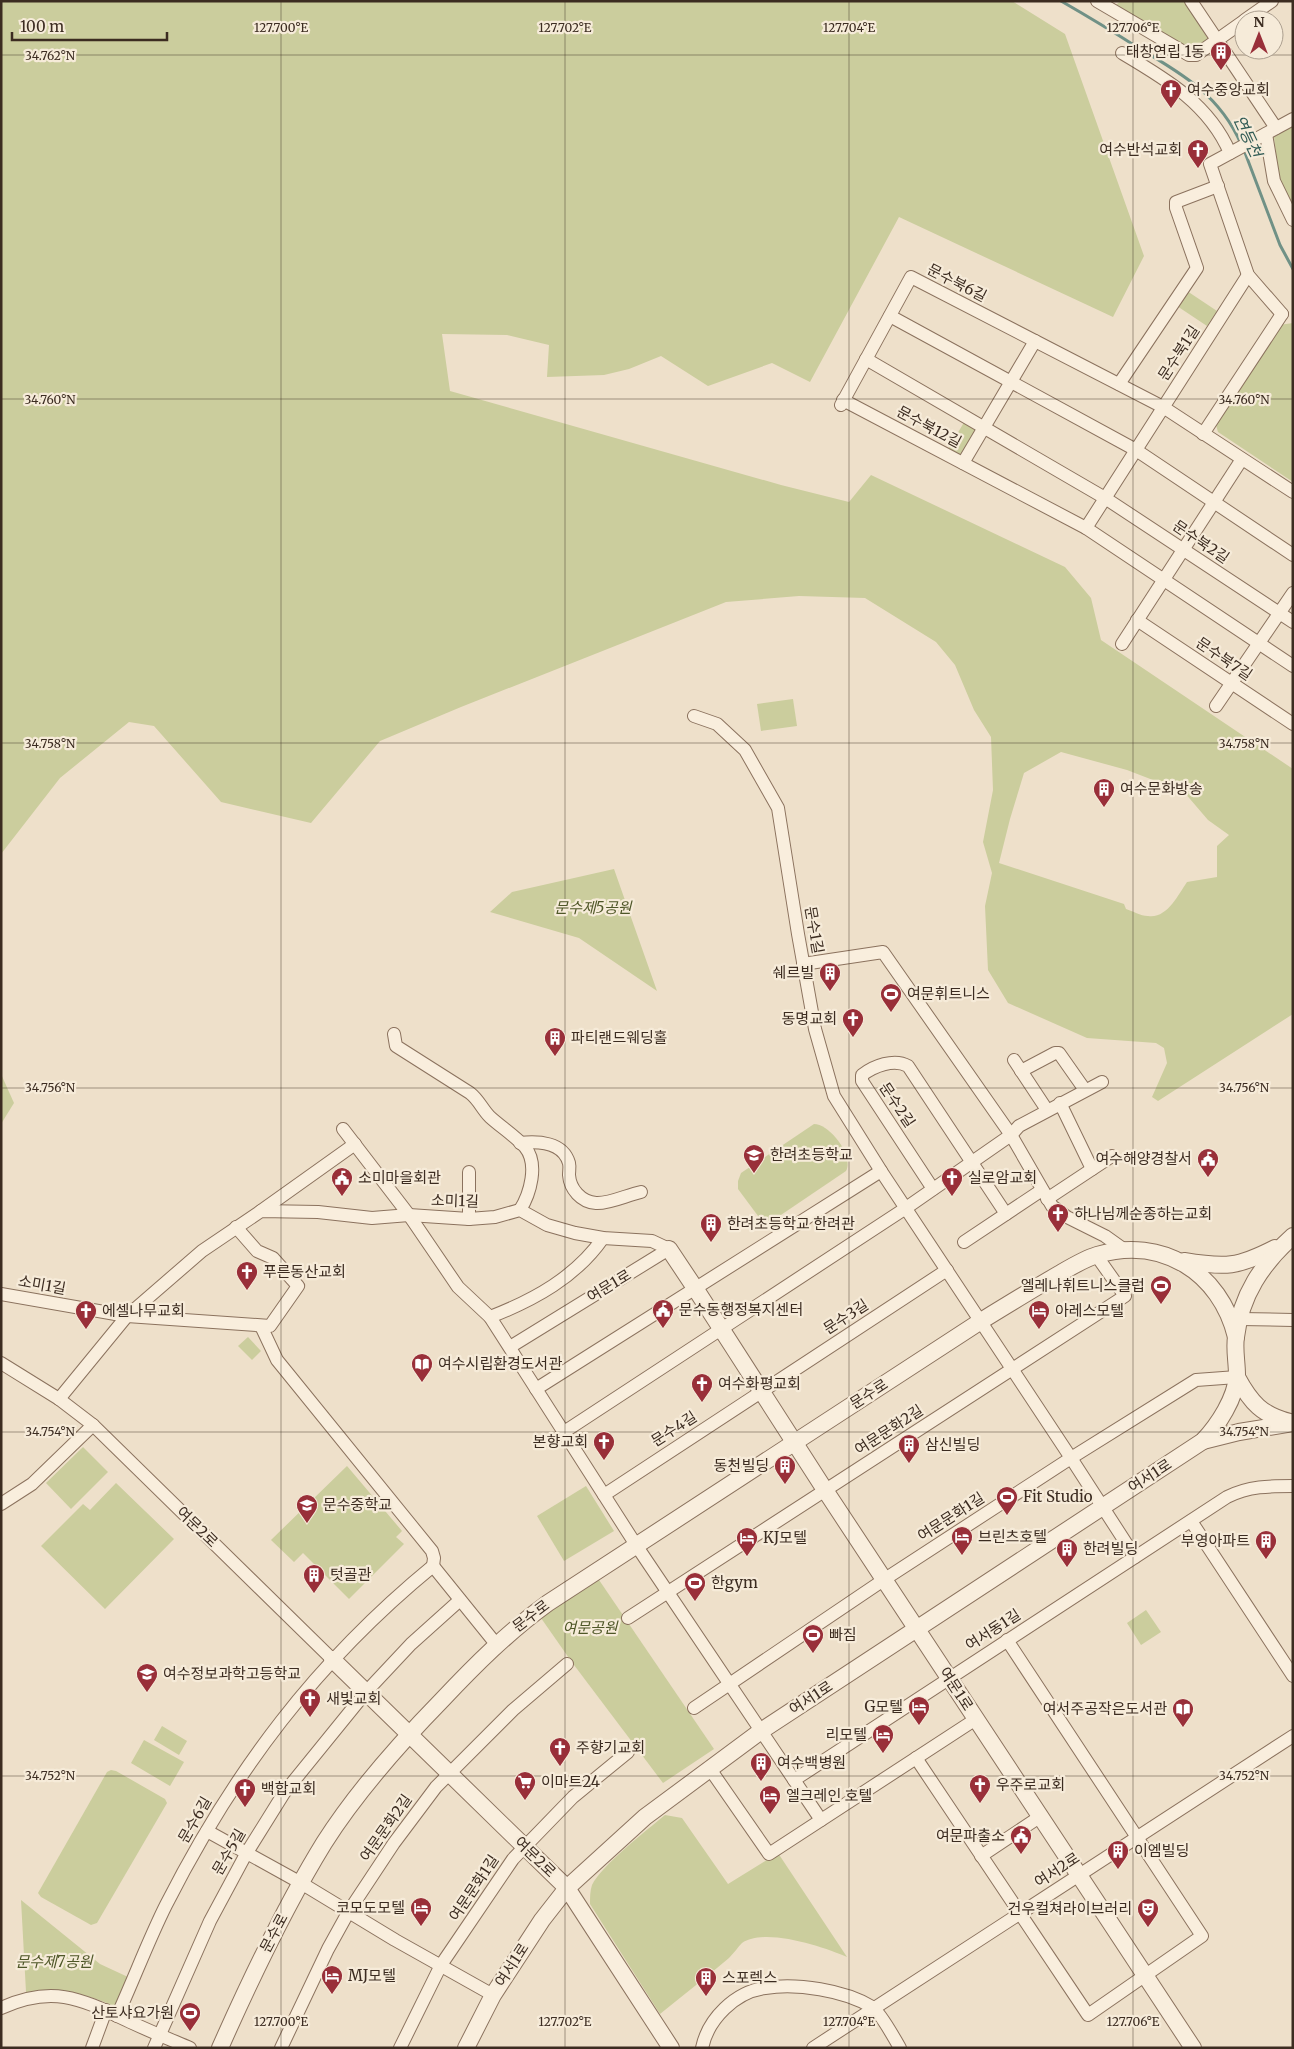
<svg xmlns="http://www.w3.org/2000/svg" width="1294" height="2049" viewBox="0 0 1294 2049" font-family="Merriweather,'Noto Sans KR',serif">
<style>
.green{fill:#cbcd9d;fill-rule:evenodd}
.lines{fill:none;stroke-linecap:round;stroke-linejoin:round}
.stream{stroke:#709186;stroke-width:3}
.minor-casing{stroke:#8b725e;stroke-width:14}
.tertiary-casing{stroke:#8b725e;stroke-width:18}
.minor{stroke:#f9eedd;stroke-width:12}
.tertiary{stroke:#f9eedd;stroke-width:16}
.ticks{fill:none;stroke:#3c2c21;stroke-width:1;stroke-opacity:0.45}
.labels{text-anchor:middle;stroke-width:4.5;stroke-linejoin:round;paint-order:stroke}
.poi-label{font-size:15px;fill:#3c2c21;stroke:#f6ebd9;text-anchor:start}
.street-label{font-size:15px;fill:#3c2c21;stroke:#f6ebd9}
.park-label{font-size:15px;font-style:italic;fill:#4f5728;stroke:#f6ebd9}
.water-label{font-size:16px;font-style:italic;fill:#315b55;stroke:#f6ebd9}
.ticks-label{font-size:12px;text-anchor:middle;fill:#3c2c21;stroke:#f6ebd9;stroke-width:4.5;stroke-linejoin:round;paint-order:stroke}
</style>
<rect width="100%" height="100%" fill="#eee0ca"/>
<g class="green">
<path d="M1,1H1012L1065,34L1144,256L1113,317L899,217L810,382L772,363L708,386L661,356L629,369L604,375L547,377L549,345L507,335L442,334L450,391L781,485L849,502L871,475L1065,567L1091,598L1101,640L1293,769V1014L1158,1101L1152,1097L1167,1063L1164,1048L1156,1043L1087,1038L1008,1003L988,970L985,906L992,873L983,842L993,790L991,737L974,710L955,665L936,642L865,598L799,596L726,602L461,707L380,741L311,823L221,802L154,726L129,722L60,778L1,854ZM1061,752L1127,770L1184,792L1208,820L1229,835L1217,846V877L1187,882C1178,895 1167,919 1148,916C1140,916 1133,911 1126,909L1124,904L999,863L1010,819L1024,773Z"/>
<path d="M1121,1H1184L1208,39L1194,49L1184,48L1113,7Z"/>
<path d="M1293,125V203L1282,189L1279,181L1274,137Z"/>
<path d="M1187,291L1217,311L1207,326L1177,306Z"/>
<path d="M1293,323V482L1218,432L1216,425L1279,325Z"/>
<path d="M966,419L978,426L964,457L947,451Z"/>
<path d="M793,699L797,726L761,731L757,704Z"/>
<path d="M614,869L657,991L579,938L490,912L512,892Z"/>
<path d="M1,1074L14,1103L1,1124Z"/>
<path d="M814,1124C830,1124 854,1156 846,1171L772,1221L761,1220L738,1189V1181L741,1173Z"/>
<path d="M248,1337L261,1351L252,1360L238,1346Z"/>
<path d="M83,1447L108,1472L71,1509L46,1483Z"/>
<path d="M347,1466L402,1531L396,1537L404,1544L349,1599L303,1553L294,1562L271,1540Z"/>
<path d="M116,1483L174,1539L105,1609L41,1546L83,1504L90,1510Z"/>
<path d="M586,1486L614,1531L564,1561L537,1516Z"/>
<path d="M597,1577L714,1749L663,1783L571,1661L541,1618Z"/>
<path d="M1146,1610L1161,1632L1141,1645L1127,1623Z"/>
<path d="M162,1726L187,1741L179,1755L154,1740Z"/>
<path d="M144,1740L184,1762L170,1786L131,1763Z"/>
<path d="M111,1770L116,1771L165,1799L167,1803L97,1923L91,1925L41,1897L38,1893L107,1772Z"/>
<path d="M665,1815L682,1818L728,1884L778,1853L847,1957C824,1947 765,1927 742,1943C738,1947 734,1953 729,1958C707,1977 683,1995 660,2014L590,1904C590,1897 590,1891 592,1885C601,1866 647,1830 665,1815Z"/>
<path d="M21,1900L100,1964L128,1977L116,2007C82,1991 63,1991 26,1992Z"/>
</g>
<g class="lines">
<g class="stream">
<path d="M1061,1C1087,16 1112,31 1137,47C1181,73 1220,95 1241,144"/>
<path d="M1244,150L1280,245L1293,269"/>
</g>
<g class="minor-casing">
<g id="minor">
<path d="M1097,1L1189,55H1196L1244,21"/>
<path d="M1191,1L1276,128"/>
<path d="M1245,20L1272,1"/>
<path d="M1122,53C1166,79 1209,104 1230,153"/>
<path d="M1266,134L1274,181L1293,220"/>
<path d="M1282,314L1248,275L1210,164L1293,119"/>
<path d="M890,316L1136,450L1293,555"/>
<path d="M866,359L1105,498L1293,622"/>
<path d="M1119,384L1197,268L1176,208V202L1218,186"/>
<path d="M843,400L1086,528L1293,666"/>
<path d="M841,405L911,277L1163,407L1293,492"/>
<path d="M1203,434L1282,314"/>
<path d="M963,463L1035,341"/>
<path d="M1086,528L1248,275"/>
<path d="M1137,620L1293,724"/>
<path d="M1122,644L1242,459"/>
<path d="M1216,706L1293,593"/>
<path d="M694,716L717,724L745,750L778,808L798,934L815,1029L834,1096L881,1171L1071,1458L1135,1557"/>
<path d="M803,964L883,952L1011,1135L1052,1206L1067,1217L1105,1236L1126,1251"/>
<path d="M394,1034L396,1046L470,1093C479,1100 482,1109 490,1117C501,1127 515,1136 525,1147C539,1164 530,1194 520,1210"/>
<path d="M1014,1060L1047,1110"/>
<path d="M1021,1071L1055,1053H1059L1085,1090"/>
<path d="M1060,1103L1092,1169"/>
<path d="M343,1129L409,1215L458,1287L490,1317L636,1545L821,1820"/>
<path d="M520,1143C538,1141 563,1142 569,1163C570,1167 569,1171 569,1175C570,1189 581,1202 596,1203C609,1204 627,1195 641,1192"/>
<path d="M469,1172V1219"/>
<path d="M933,1189L862,1081V1075C874,1066 894,1058 908,1066L1006,1214"/>
<path d="M1047,1199L1112,1156"/>
<path d="M261,1211L355,1144"/>
<path d="M964,1242L1042,1190"/>
<path d="M1,1294L127,1316L270,1326L298,1286L273,1258L257,1251L236,1227"/>
<path d="M490,1317C534,1300 576,1277 603,1238"/>
<path d="M1240,1319L1293,1320"/>
<path d="M261,1326L277,1360L432,1551L434,1558L433,1566"/>
<path d="M1,1363L59,1399L93,1425L332,1659"/>
<path d="M536,1389L881,1171"/>
<path d="M59,1399L127,1316L202,1251L261,1211L318,1212L372,1218L409,1215L469,1219L495,1217L520,1210L547,1225L575,1233L603,1238L652,1241L669,1249L510,1347"/>
<path d="M564,1432L906,1208L1011,1135L1019,1126L1102,1082"/>
<path d="M604,1495L947,1270"/>
<path d="M1,1504L32,1484L93,1425"/>
<path d="M1191,1521L1293,1676"/>
<path d="M433,1566L496,1644"/>
<path d="M628,1618L1125,1296L1096,1255"/>
<path d="M694,1708L885,1579L1071,1458L1196,1380L1237,1377"/>
<path d="M916,1758L1088,2015L1202,1936L1007,1640"/>
<path d="M710,1769L769,1854L976,1719"/>
<path d="M794,1780L1227,1497C1249,1486 1269,1486 1293,1486"/>
<path d="M207,1831L301,1883L395,1940L493,1995"/>
<path d="M981,1856L1041,1816"/>
<path d="M1,2008C52,1985 79,1998 126,2020C147,2030 169,2039 190,2048"/>
<path d="M117,2016C134,1979 148,1941 166,1905C234,1771 316,1662 433,1566"/>
<path d="M92,2048L106,2010"/>
<path d="M154,2048L210,1921L246,1854L284,1793L366,1692L411,1644L460,1600"/>
<path d="M281,2048L328,1949L349,1911L394,1843L436,1787L513,1710L567,1664"/>
<path d="M400,2048L441,1965L513,1859L573,1797L628,1752"/>
<path d="M702,2048C708,2019 735,1992 765,1988C797,1983 844,1990 872,2007C881,2013 894,2038 900,2048"/>
<path d="M813,2048L1293,1736"/>
</g>
</g>
<g class="tertiary-casing">
<g id="tertiary">
<path d="M669,1249L695,1288L825,1490L1193,2048"/>
<path d="M1184,1261C1226,1268 1238,1267 1275,1248"/>
<path d="M1237,1377C1251,1403 1262,1415 1290,1422"/>
<path d="M1203,1441L1239,1432L1293,1423"/>
<path d="M332,1659L567,1888L671,2048"/>
<path d="M220,2048C251,1978 284,1908 324,1843C357,1791 399,1744 442,1700C475,1665 508,1632 548,1603L981,1321C1007,1305 1033,1289 1059,1274C1071,1267 1084,1259 1097,1255C1162,1236 1220,1272 1236,1337"/>
<path d="M466,2048L493,1995L542,1920L567,1888L645,1817L761,1731L1203,1441C1218,1425 1236,1398 1237,1375C1237,1362 1234,1349 1236,1337C1241,1295 1262,1264 1293,1236"/>
</g>
</g>
<use href="#minor" class="minor"/>
<use href="#tertiary" class="tertiary"/>
</g>
<path class="ticks" d="M281,1V2048M565,1V2048M849,1V2048M1133,1V2048M1,55H1293M1,399H1293M1,743H1293M1,1088H1293M1,1432H1293M1,1776H1293"/>
<defs>
<g id="building-pin" transform="scale(1.125)"><path d="M0 17L-7.5 6A9.5 9.5 0 1 1 7.5 6Z" fill="#992f39" stroke="#f6ebd9"/><path d="M-4-6H4V6H1V3H-1V6H-4ZM-2.5-4.3h1.7v1.8h-1.7ZM.8-4.3h1.7v1.8H.8ZM-2.5-1h1.7V.8h-1.7ZM.8-1h1.7V.8H.8Z" fill="#fff"/></g>
<g id="church-pin" transform="scale(1.125)"><path d="M0 17L-7.5 6A9.5 9.5 0 1 1 7.5 6Z" fill="#992f39" stroke="#f6ebd9"/><path d="M-1.2-6h2.4v3.5h3.3v2.4h-3.3V6h-2.4V-.1h-3.3v-2.4h3.3Z" fill="#fff"/></g>
<g id="stadium-pin" transform="scale(1.125)"><path d="M0 17L-7.5 6A9.5 9.5 0 1 1 7.5 6Z" fill="#992f39" stroke="#f6ebd9"/><path d="M0-5a6.5 5 0 1 0 0 10a6.5 5 0 1 0 0-10ZM-3.5-1.8h7v3.6h-7Z" fill="#fff"/></g>
<g id="school-pin" transform="scale(1.125)"><path d="M0 17L-7.5 6A9.5 9.5 0 1 1 7.5 6Z" fill="#992f39" stroke="#f6ebd9"/><path d="M0-5L7-2L0 1L-7-2ZM-4 1L0 2.5L4 1V4Q0 6-4 4Z" fill="#fff"/></g>
<g id="civic-pin" transform="scale(1.125)"><path d="M0 17L-7.5 6A9.5 9.5 0 1 1 7.5 6Z" fill="#992f39" stroke="#f6ebd9"/><path d="M-.6-6.5H3V-4.5H.6V-3L4-1V1h2V6H-6V1h2V-1L-.6-3ZM-1.2 2.5V6h2.4V2.5Z" fill="#fff"/></g>
<g id="hotel-pin" transform="scale(1.125)"><path d="M0 17L-7.5 6A9.5 9.5 0 1 1 7.5 6Z" fill="#992f39" stroke="#f6ebd9"/><path d="M-6-4.5h1.5V1H6V5H4.5V3h-9V5H-6ZM-4 0a1.8 1.8 0 1 1 3.6 0ZM.5 0V-2.5h3Q6-2.5 6 0Z" fill="#fff"/></g>
<g id="library-pin" transform="scale(1.125)"><path d="M0 17L-7.5 6A9.5 9.5 0 1 1 7.5 6Z" fill="#992f39" stroke="#f6ebd9"/><path d="M-6-4Q-3-5.5-.7-3.5V5Q-3 3-6 4ZM6-4Q3-5.5 .7-3.5V5Q3 3 6 4Z" fill="#fff"/></g>
<g id="supermarket-pin" transform="scale(1.125)"><path d="M0 17L-7.5 6A9.5 9.5 0 1 1 7.5 6Z" fill="#992f39" stroke="#f6ebd9"/><path d="M-6-5.5h2.5l.6 2H6L4.5 2H-2.5L-4.4-4H-6ZM-1.5 3.2a1.3 1.3 0 1 0 .1 0ZM3 3.2a1.3 1.3 0 1 0 .1 0Z" fill="#fff"/></g>
<g id="theatre-pin" transform="scale(1.125)"><path d="M0 17L-7.5 6A9.5 9.5 0 1 1 7.5 6Z" fill="#992f39" stroke="#f6ebd9"/><path d="M-5-5.5Q0-4 5-5.5V0Q5 5 0 6Q-5 5-5 0ZM-3.3-2.5H-1v1.5H-3.3ZM1-2.5H3.3v1.5H1ZM-2.8 1Q0 5.5 2.8 1Z" fill="#fff"/></g>
</defs>
<g fill-rule="evenodd">
<use href="#building-pin" x="1221" y="52"/>
<use href="#church-pin" x="1171" y="90"/>
<use href="#church-pin" x="1198" y="150"/>
<use href="#building-pin" x="1104" y="789"/>
<use href="#building-pin" x="830" y="973"/>
<use href="#stadium-pin" x="891" y="994"/>
<use href="#church-pin" x="853" y="1019"/>
<use href="#building-pin" x="555" y="1038"/>
<use href="#school-pin" x="754" y="1155"/>
<use href="#civic-pin" x="1208" y="1159"/>
<use href="#civic-pin" x="342" y="1178"/>
<use href="#church-pin" x="952" y="1178"/>
<use href="#church-pin" x="1058" y="1214"/>
<use href="#building-pin" x="711" y="1224"/>
<use href="#church-pin" x="247" y="1272"/>
<use href="#stadium-pin" x="1161" y="1286"/>
<use href="#civic-pin" x="663" y="1310"/>
<use href="#church-pin" x="86" y="1311"/>
<use href="#hotel-pin" x="1039" y="1311"/>
<use href="#library-pin" x="422" y="1364"/>
<use href="#church-pin" x="702" y="1384"/>
<use href="#church-pin" x="604" y="1442"/>
<use href="#building-pin" x="909" y="1445"/>
<use href="#building-pin" x="785" y="1466"/>
<use href="#stadium-pin" x="1007" y="1497"/>
<use href="#school-pin" x="307" y="1505"/>
<use href="#hotel-pin" x="962" y="1537"/>
<use href="#hotel-pin" x="747" y="1538"/>
<use href="#building-pin" x="1266" y="1541"/>
<use href="#building-pin" x="1067" y="1549"/>
<use href="#building-pin" x="314" y="1575"/>
<use href="#stadium-pin" x="695" y="1583"/>
<use href="#stadium-pin" x="813" y="1635"/>
<use href="#school-pin" x="147" y="1674"/>
<use href="#church-pin" x="310" y="1699"/>
<use href="#hotel-pin" x="919" y="1707"/>
<use href="#library-pin" x="1183" y="1709"/>
<use href="#hotel-pin" x="883" y="1735"/>
<use href="#church-pin" x="560" y="1748"/>
<use href="#building-pin" x="761" y="1763"/>
<use href="#supermarket-pin" x="525" y="1782"/>
<use href="#church-pin" x="980" y="1785"/>
<use href="#church-pin" x="245" y="1789"/>
<use href="#hotel-pin" x="770" y="1796"/>
<use href="#civic-pin" x="1021" y="1836"/>
<use href="#building-pin" x="1118" y="1851"/>
<use href="#hotel-pin" x="421" y="1908"/>
<use href="#theatre-pin" x="1148" y="1909"/>
<use href="#hotel-pin" x="332" y="1976"/>
<use href="#building-pin" x="706" y="1978"/>
<use href="#stadium-pin" x="190" y="2013"/>
</g>
<g class="labels">
<g class="poi-label">
<text x="1205" y="57" text-anchor="end">태창연립 1동</text>
<text x="1187" y="95">여수중앙교회</text>
<text x="1182" y="155" text-anchor="end">여수반석교회</text>
<text x="1120" y="794">여수문화방송</text>
<text x="814" y="978" text-anchor="end">쉐르빌</text>
<text x="907" y="999">여문휘트니스</text>
<text x="837" y="1024" text-anchor="end">동명교회</text>
<text x="571" y="1043">파티랜드웨딩홀</text>
<text x="770" y="1160">한려초등학교</text>
<text x="1192" y="1164" text-anchor="end">여수해양경찰서</text>
<text x="358" y="1183">소미마을회관</text>
<text x="968" y="1183">실로암교회</text>
<text x="1074" y="1219">하나님께순종하는교회</text>
<text x="727" y="1229">한려초등학교 한려관</text>
<text x="263" y="1277">푸른동산교회</text>
<text x="1145" y="1291" text-anchor="end">엘레나휘트니스클럽</text>
<text x="679" y="1315">문수동행정복지센터</text>
<text x="102" y="1316">에셀나무교회</text>
<text x="1055" y="1316">아레스모텔</text>
<text x="438" y="1369">여수시립환경도서관</text>
<text x="718" y="1389">여수화평교회</text>
<text x="588" y="1447" text-anchor="end">본향교회</text>
<text x="925" y="1450">삼신빌딩</text>
<text x="769" y="1471" text-anchor="end">동천빌딩</text>
<text x="1023" y="1502">Fit Studio</text>
<text x="323" y="1510">문수중학교</text>
<text x="978" y="1542">브린츠호텔</text>
<text x="763" y="1543">KJ모텔</text>
<text x="1250" y="1546" text-anchor="end">부영아파트</text>
<text x="1083" y="1554">한려빌딩</text>
<text x="330" y="1580">텃골관</text>
<text x="711" y="1588">한gym</text>
<text x="829" y="1640">빠짐</text>
<text x="163" y="1679">여수정보과학고등학교</text>
<text x="326" y="1704">새빛교회</text>
<text x="903" y="1712" text-anchor="end">G모텔</text>
<text x="1167" y="1714" text-anchor="end">여서주공작은도서관</text>
<text x="867" y="1740" text-anchor="end">리모텔</text>
<text x="576" y="1753">주향기교회</text>
<text x="777" y="1768">여수백병원</text>
<text x="541" y="1787">이마트24</text>
<text x="996" y="1790">우주로교회</text>
<text x="261" y="1794">백합교회</text>
<text x="786" y="1801">엘크레인 호텔</text>
<text x="1005" y="1841" text-anchor="end">여문파출소</text>
<text x="1134" y="1856">이엠빌딩</text>
<text x="405" y="1913" text-anchor="end">코모도모텔</text>
<text x="1132" y="1914" text-anchor="end">건우컬쳐라이브러리</text>
<text x="348" y="1981">MJ모텔</text>
<text x="722" y="1983">스포렉스</text>
<text x="174" y="2018" text-anchor="end">산토샤요가원</text>
</g>
<g class="street-label">
<text transform="translate(957 283) rotate(27)" y="5">문수북6길</text>
<text transform="translate(1179 353) rotate(-57)" y="5">문수북1길</text>
<text transform="translate(929 427) rotate(28)" y="5">문수북12길</text>
<text transform="translate(1201 542) rotate(34)" y="5">문수북2길</text>
<text transform="translate(1224 659) rotate(34)" y="5">문수북7길</text>
<text transform="translate(814 930) rotate(80)" y="5">문수1길</text>
<text transform="translate(897 1105) rotate(56)" y="5">문수2길</text>
<text transform="translate(455 1201) rotate(2)" y="5">소미1길</text>
<text transform="translate(42 1285) rotate(10)" y="5">소미1길</text>
<text transform="translate(609 1286) rotate(-31)" y="5">여문1로</text>
<text transform="translate(846 1317) rotate(-33)" y="5">문수3길</text>
<text transform="translate(869 1394) rotate(-33)" y="5">문수로</text>
<text transform="translate(674 1429) rotate(-33)" y="5">문수4길</text>
<text transform="translate(889 1430) rotate(-33)" y="5">여문문화2길</text>
<text transform="translate(1150 1476) rotate(-33)" y="5">여서1로</text>
<text transform="translate(951 1517) rotate(-33)" y="5">여문문화1길</text>
<text transform="translate(197 1527) rotate(44)" y="5">여문2로</text>
<text transform="translate(531 1616) rotate(-37)" y="5">문수로</text>
<text transform="translate(993 1630) rotate(-33)" y="5">여서동1길</text>
<text transform="translate(956 1689) rotate(57)" y="5">여문1로</text>
<text transform="translate(811 1698) rotate(-33)" y="5">여서1로</text>
<text transform="translate(195 1820) rotate(-60)" y="5">문수6길</text>
<text transform="translate(386 1828) rotate(-55)" y="5">여문문화2길</text>
<text transform="translate(229 1852) rotate(-60)" y="5">문수5길</text>
<text transform="translate(535 1857) rotate(44)" y="5">여문2로</text>
<text transform="translate(1057 1870) rotate(-33)" y="5">여서2로</text>
<text transform="translate(474 1888) rotate(-56)" y="5">여문문화1길</text>
<text transform="translate(274 1933) rotate(-62)" y="5">문수로</text>
<text transform="translate(512 1965) rotate(-57)" y="5">여서1로</text>
</g>
<g class="park-label">
<text x="593" y="913">문수제5공원</text>
<text x="590" y="1633">여문공원</text>
<text x="54" y="1967">문수제7공원</text>
</g>
<g class="water-label">
<text transform="translate(1248 136) rotate(65)" y="6">연등천</text>
</g>
</g>
<g class="ticks-label">
<text x="281" y="32">127.700°E</text>
<text x="565" y="32">127.702°E</text>
<text x="849" y="32">127.704°E</text>
<text x="1133" y="32">127.706°E</text>
<text x="50" y="60">34.762°N</text>
<text x="50" y="404">34.760°N</text>
<text x="1244" y="404">34.760°N</text>
<text x="50" y="748">34.758°N</text>
<text x="1244" y="748">34.758°N</text>
<text x="50" y="1092">34.756°N</text>
<text x="1244" y="1092">34.756°N</text>
<text x="50" y="1436">34.754°N</text>
<text x="1244" y="1436">34.754°N</text>
<text x="50" y="1780">34.752°N</text>
<text x="1244" y="1780">34.752°N</text>
<text x="281" y="2026">127.700°E</text>
<text x="565" y="2026">127.702°E</text>
<text x="849" y="2026">127.704°E</text>
<text x="1133" y="2026">127.706°E</text>
</g>
<rect width="1294" height="2049" fill="none" stroke="#3c2c21" stroke-width="5"/>
<g transform="translate(1259 35)"><circle r="24" fill="#f6ebd9" stroke="#ac9f8f"/>
<path d="M0-4L9 19L0 12L-9 19Z" fill="#992f39"/>
<text y="-8" font-size="14" font-weight="bold" text-anchor="middle" fill="#3c2c21">N</text>
</g>
<path d="M12 32v8h155v-8" fill="none" stroke="#3c2c21" stroke-width="2.5"/>
<text x="20" y="32" font-size="15" fill="#3c2c21" stroke="#f6ebd9" stroke-width="4" paint-order="stroke">100 m</text>
</svg>
